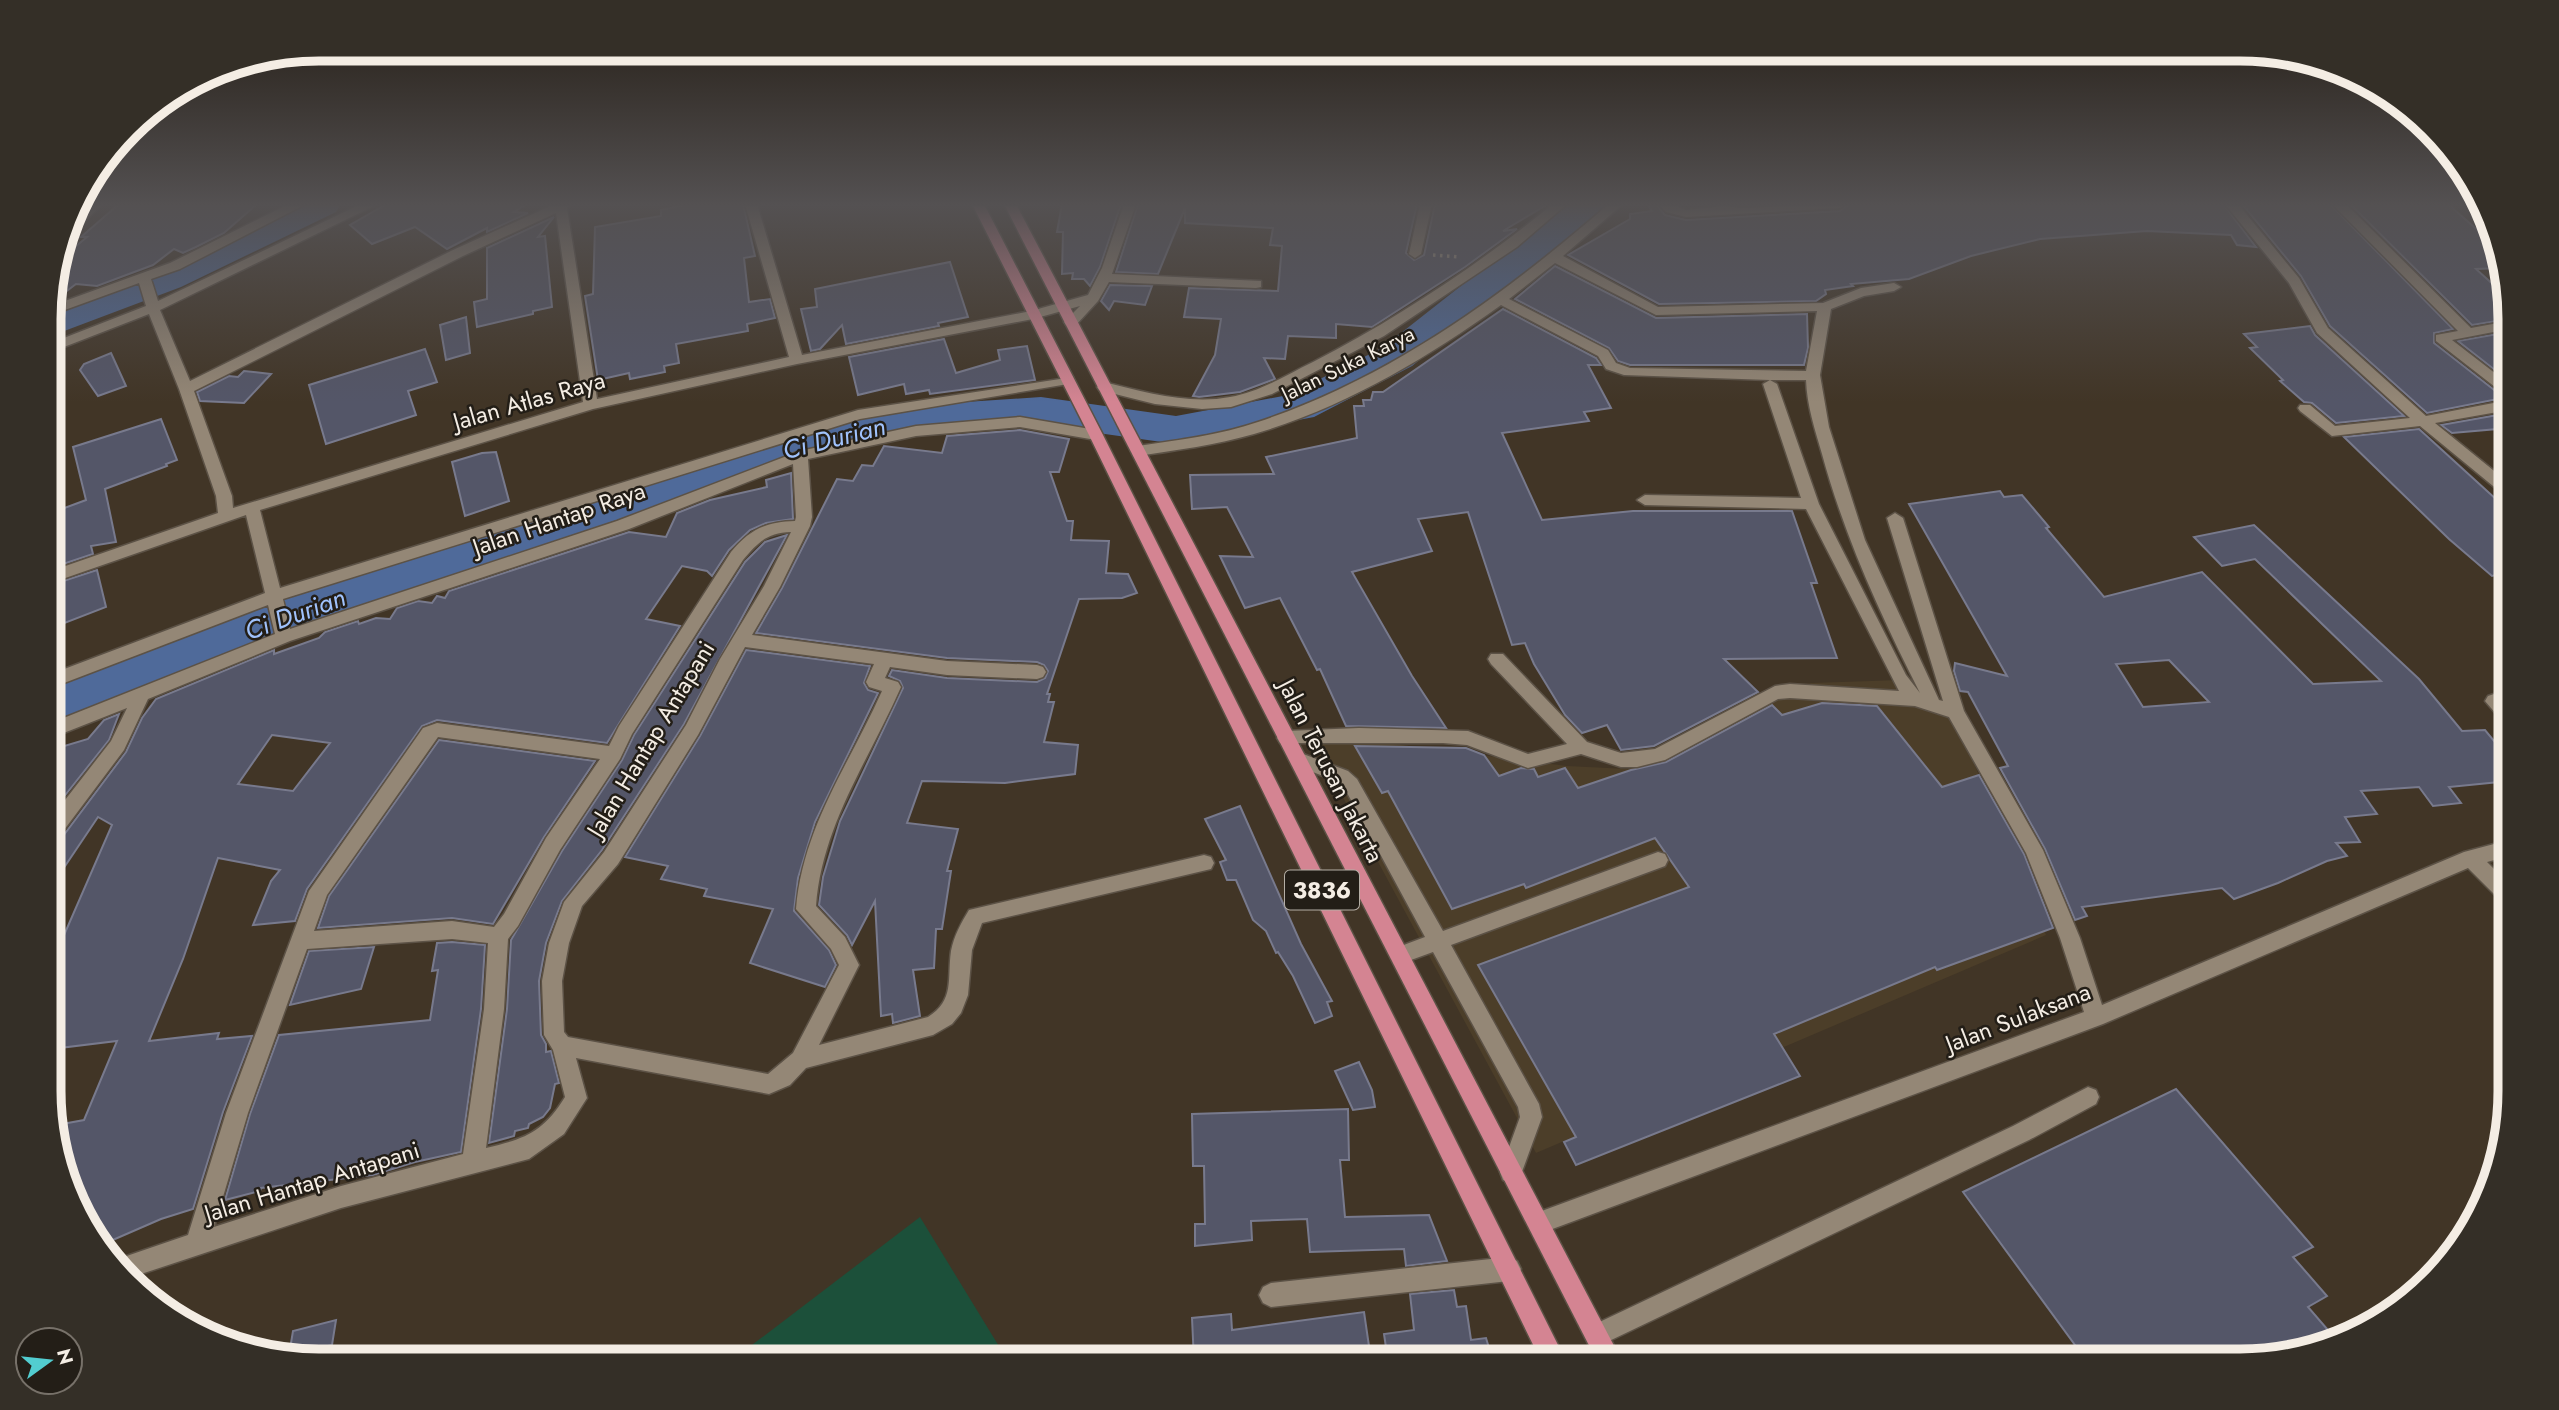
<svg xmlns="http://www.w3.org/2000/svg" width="2559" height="1410" viewBox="0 0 2559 1410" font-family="Jost,sans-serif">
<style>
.built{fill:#4c3e29}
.green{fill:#1c503a}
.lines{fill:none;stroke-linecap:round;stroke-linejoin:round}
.river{fill:#4f6a9a;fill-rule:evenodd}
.building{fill:#545668;stroke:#787a8d;stroke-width:2;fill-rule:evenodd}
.minor-casing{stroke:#5c5246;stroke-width:3}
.major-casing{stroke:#5c5246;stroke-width:3}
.path{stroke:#a39a8e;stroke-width:3.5;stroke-dasharray:2.5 4.5;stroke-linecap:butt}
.minor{fill:#948776;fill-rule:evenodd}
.major{fill:#d48492;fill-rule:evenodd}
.labels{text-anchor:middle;stroke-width:5;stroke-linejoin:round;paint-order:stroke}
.far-street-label{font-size:21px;fill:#f4ede4;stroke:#231e17}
.shield{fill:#231e17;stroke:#b5afa6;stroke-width:2}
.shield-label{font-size:23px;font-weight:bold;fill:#f4ede4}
.street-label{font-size:24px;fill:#f4ede4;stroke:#231e17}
.water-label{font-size:26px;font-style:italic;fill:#a0c2fc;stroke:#231e17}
.rim{fill:none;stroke:#f4ede4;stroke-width:9}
</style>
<rect width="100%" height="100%" fill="#413526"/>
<path class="built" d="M1901,680L1944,703L1960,730L2046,935L1536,1153L1308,733L1567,766L1628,769L1811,683Z"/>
<path class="green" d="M920,1217L1008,1361H731Z"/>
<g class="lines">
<g class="river">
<path d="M292,204H341L336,212L181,287L51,336V310L153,271Z"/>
<path d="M1565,204H1607L1602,212L1412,366L1314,417L1176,444L1041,425L905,434L767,469L405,592L51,724V683L371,568L739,446L905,406L1041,397L1176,416L1288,395L1382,348Z"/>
</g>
</g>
<g class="building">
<path d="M119,204H257L224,233L196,247L183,253L174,249L153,265L97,286L76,284L51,303V284L58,261L87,237H81Z"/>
<path d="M381,204H527L514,212L528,213L487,232V228L447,249L415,227L372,244L350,225L383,206Z"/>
<path d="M689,204H743L755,256L744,258L749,302L770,299L775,318L747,324L748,331L676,344L679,363L664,366L665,372L630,379L629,373L598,380L585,296L593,294L595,227L661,216V210Z"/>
<path d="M1062,204H1121L1100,267L1090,286L1084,279H1072L1073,273L1062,274L1063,232H1057Z"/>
<path d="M1138,204H1417L1406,253L1414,260L1424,255L1435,204H1548L1503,231L1517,229L1465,267L1372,327L1336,324V338L1288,336L1285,359L1264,358L1275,379L1240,392L1199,397L1193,396L1215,355L1221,319L1184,317L1189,288L1278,291L1282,246L1270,245L1273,228L1185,223V208L1158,274L1116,272Z"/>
<path d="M1647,204H1656L1665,215L1686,220L1840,211L1849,204H2223L2256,247L2237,245L2231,235L2147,231L2040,239L1971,256L1909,279L1851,284L1853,286L1825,290L1826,294L1816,301L1659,304L1568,255L1630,219V214L1652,211Z"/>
<path d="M2242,204H2330L2453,329L2434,333V343L2502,396L2508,397L2427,413L2330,326L2301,276Z"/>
<path d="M2350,204H2448L2499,249L2503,268L2476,269L2509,299V319L2472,325Z"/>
<path d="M554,217L538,237L545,236L552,307L533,311V314L477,327L474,302L487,299V248Z"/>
<path d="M950,262L968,317L938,323L939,326L846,344L842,325L820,349L811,351L801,309L817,307L815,289Z"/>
<path d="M1555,266L1656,318L1807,314L1808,348L1804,365H1630L1618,361L1609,348L1515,299Z"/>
<path d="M1110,285L1152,286L1145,305L1114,301L1109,310L1101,301Z"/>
<path d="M1503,309L1596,358L1601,365H1588L1611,408L1584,412L1589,421L1502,433L1542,520L1633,511H1792L1817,583H1811L1837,658L1724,659L1758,692L1654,746L1621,750L1607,725L1582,733L1565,715L1534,664L1525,643L1512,645L1468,512L1418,519L1432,551L1352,572L1412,676L1446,728L1346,726L1320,669L1317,670L1280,598L1245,608L1220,556L1253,557L1227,507L1192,509L1190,475L1274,474L1266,457L1357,438L1354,406H1364L1363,400H1371L1373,392H1383Z"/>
<path d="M466,317L470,353L446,360L440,325Z"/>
<path d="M2310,326L2315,335L2404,416L2336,423L2312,403L2304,402L2280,381L2283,380L2250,348L2257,347L2244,334Z"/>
<path d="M2509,332V381L2458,341Z"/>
<path d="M944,339L956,373L1000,360L998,350L1027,346L1035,380L930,394L929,390L906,394L904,384L858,395L849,357Z"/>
<path d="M425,349L437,382L408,391L416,415L326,444L309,385Z"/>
<path d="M111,353L126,386L98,396L80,370L84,364Z"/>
<path d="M244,371L271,374L244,403L200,401L197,392L229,376L238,377Z"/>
<path d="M2509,413V428L2452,433L2441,425Z"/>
<path d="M161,419L177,460L166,464L167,466L105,489L116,542L91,546L93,554L51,568V513L86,500L73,447Z"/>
<path d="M2419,429L2509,511V572L2492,576L2449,539L2344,437Z"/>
<path d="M1020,430L1069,439L1059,472H1050L1067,521H1073L1071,540L1109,541L1106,573L1128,574L1137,593L1122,598L1079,599L1047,694H1050L1048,702H1054L1044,742L1078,745L1075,774L1005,783L922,781L907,823L958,829L947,871H951L942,929H936L934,968L913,970L920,1016L893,1023L892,1014L881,1016L875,901L852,945L847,935L819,905L823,877L840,821L903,688L900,681L889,676L892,670L947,678L1037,682L1045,678L1048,671L1044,665L1037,662L947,658L756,633L782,588L837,479L853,481L862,465L873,466L884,446L942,453L947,436Z"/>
<path d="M496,452L509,501L465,516L452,462L482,453Z"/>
<path d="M791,473L793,519L766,523L750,530L729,550L712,576L707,571L682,566L646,619L680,626L607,743L437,720L422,726L307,889L295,921L253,925L271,881L280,870L218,858L183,959L149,1041L219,1033L217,1039L252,1036L223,1112L193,1209L161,1219L99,1246L95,1241L51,1126L84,1120L117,1041L51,1049V965L112,825L98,817L51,887V842L60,840L126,752L142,718L156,699L274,650V654L319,638L325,632L358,621L359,624L376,618L390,619L397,608L418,601L432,603L437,596L445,598L449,591L629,532L666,537L677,513L710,500L767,487L766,480ZM272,735L330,743L293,791L238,784Z"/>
<path d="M2000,491L2004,497L2022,495L2049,527L2046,528L2104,597L2202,572L2313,684L2381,681L2255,559L2222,566L2194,537L2254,525L2419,679L2462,731L2485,730L2509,759V781L2449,787L2461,803L2433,806L2419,787L2361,791L2377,814L2345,817L2360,842L2336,843L2347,856L2327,861L2278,883L2234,899L2222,888L2082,907L2087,916L2075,920L2045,849L2000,768L2008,766L1968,692L1960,691L1954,671L1955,663L2007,676L1909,504ZM2169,660L2209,702L2143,707L2116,664Z"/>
<path d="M787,535L684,724L602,850L562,901L546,943L539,981L541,1035L546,1044V1052L551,1051L559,1083L555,1084L550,1108L543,1117L529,1124L528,1128L515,1131L514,1136L489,1143L507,1009L511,940L562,851L622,760L634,735L745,562L765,542Z"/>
<path d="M97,570L106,607L62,624L51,585Z"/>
<path d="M746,650L870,666L864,683L868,690L878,693L815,822L798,878L794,911L829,950L836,965L825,987L750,963L773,909L704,896L707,889L661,879L668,866L625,857L700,736Z"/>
<path d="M1822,703L1877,706L1942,787L1979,775L2024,854L2053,928L1937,970L1935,967L1774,1034L1800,1076L1576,1165L1564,1142L1576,1137L1478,965L1689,887L1655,838L1526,888L1524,884L1452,909L1388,791L1382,793L1355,746L1466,748L1484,755L1499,776L1521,768L1534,769L1538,777L1565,768L1578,788L1631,770L1666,762L1772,705L1782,715Z"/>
<path d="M119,714L109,740L51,813V750L88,739L104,720Z"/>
<path d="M439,740L595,761L544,837L493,924L452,918L318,928L329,896Z"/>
<path d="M1240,806L1301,944L1332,1001L1327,1002L1332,1016L1315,1023L1293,976L1278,952L1276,953L1266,931L1253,920L1236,880H1227L1220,862L1226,860L1205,819Z"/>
<path d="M452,942L485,945L481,1009L461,1152L415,1162L373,1175L261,1188L260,1191L225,1200L250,1114L279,1035L430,1020L438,970L432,971L437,943Z"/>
<path d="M374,947L361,989L290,1005L309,951Z"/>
<path d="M1359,1062L1372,1090L1375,1107L1353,1110L1335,1071Z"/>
<path d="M2176,1089L2313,1247L2293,1257L2327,1296L2308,1307L2334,1337L2258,1360H2086L1963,1192Z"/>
<path d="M1348,1109L1349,1160H1340L1345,1217L1429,1215L1447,1261L1406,1266L1404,1249L1310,1252L1307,1219L1251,1221L1252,1240L1195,1246V1224H1205L1204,1166H1193L1192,1114Z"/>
<path d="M1454,1290L1457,1307L1466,1306L1471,1340L1486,1338L1493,1361H1388L1384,1334L1414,1330L1410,1294Z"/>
<path d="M1364,1312L1370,1353L1318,1361H1194L1192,1318L1231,1314L1232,1330Z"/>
<path d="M336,1320L332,1345L289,1355L293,1331Z"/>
</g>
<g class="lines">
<g class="minor-casing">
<g id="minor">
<path d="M89,204H103L72,233H67L70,221Z"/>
<path d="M289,204H306L180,269L151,279L158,301L361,204H378L160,310L190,381L453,250L555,204H572L567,208L597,399L789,357L745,204H757L802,355L1031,311L1088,295L1102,268L1124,204H1136L1112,274L1261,281V287L1256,288L1109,282L1098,301L1076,325H1066L1064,322L1080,306L1033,319L797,364L593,409L260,510L280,588L858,410L1073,377V383L1068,384L860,419L283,599L290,629L617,521L800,451L916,426L1020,417L1096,430L1103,435L1101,438L1096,440L1020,427L916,436L808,459L812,517L810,526L780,587L752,635L947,661L1037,665L1043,667L1046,672L1043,677L1037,679L947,675L890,667L885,678L898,682L901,687C869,760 822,825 816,906L845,937L859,965L819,1045L928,1017C955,1000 947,979 951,951C954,936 961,923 969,910L1204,855L1211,857L1214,863L1211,869L982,923L972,950L968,995L961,1013L952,1024L933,1035L806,1068L790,1085L769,1094L576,1058L587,1098L564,1134L529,1159L341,1208L132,1277L115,1260L188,1235L226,1113L309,891L423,728L437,723L609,746L619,726L731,552C750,529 766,522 795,521L796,517L793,464L629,529L290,641L148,699L124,750L58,838L51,840V818L111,741L127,708L51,738V723L275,634L268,605L51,688V674L265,593L246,515L51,583V571L218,513L216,496L179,389L149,314L51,352V343L146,306L139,283L51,315V306L170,263ZM556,213L583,402L233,508L232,496L194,391L463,256ZM791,532L764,586L720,659L686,725L604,852L564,902L549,943L542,981L544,1035L553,1050L565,1097C543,1133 524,1139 486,1148L504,1009L508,939L518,926L560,850L620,759L632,734L743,560C758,542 767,533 791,532ZM745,647L874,664L866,682L869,687L882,691C849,765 803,826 796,909L831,949L839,965L793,1053L768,1074L568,1037L564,1032L562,981L569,943L582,906L618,864L698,735ZM438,737L600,759L546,838L504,914L494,927L452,921L314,931L327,895ZM452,939L488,943L484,1009L463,1154L341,1186L214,1227L248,1113L307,949Z"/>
<path d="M1420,204H1432L1421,254L1415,258L1409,254Z"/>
<path d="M1553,204H1567L1517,247L1384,336L1272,394L1231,407L1202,409L1155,404L1099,390L1097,387L1104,382C1144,392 1189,405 1230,397C1260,392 1286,375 1313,362C1398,318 1478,265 1553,204Z"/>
<path d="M1609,204H1623L1563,256L1658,307L1823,303L1861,288L1894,283L1901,287L1894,291L1864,296L1831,309L1820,375L1829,427L1865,540L1939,700L1943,701L1887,518L1895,513L1903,518L1964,711L2043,850L2080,938L2102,1005L2464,852L2509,840V856L2487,862L2509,884V904L2502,902L2468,868L2103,1024L1539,1234L1531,1231L1528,1223L1531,1215L1539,1212L2084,1012L2060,938L2026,853L1949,717L1915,706L1790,698L1778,699L1665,760L1637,767H1621L1581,754L1528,768L1467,745L1443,743H1280L1277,738L1280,733L1286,731L1359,728L1468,731L1528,754L1567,744L1491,664L1488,659L1491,654H1503L1587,742L1621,753L1655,749L1775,686L1790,684L1899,691L1806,509L1645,505L1637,500L1645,495L1801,498L1763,384L1770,380L1624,375L1606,369L1598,356L1501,305C1426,359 1343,408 1254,434C1216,445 1177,450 1138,456L1131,451L1138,446C1178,440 1220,435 1258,422C1392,377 1504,295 1609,204ZM1555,263L1656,315L1817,311L1806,371L1630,368L1616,363L1608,350L1509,299ZM1770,380H1806C1807,406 1815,430 1822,454C1845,538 1881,616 1920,693L1906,675L1819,504L1777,384Z"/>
<path d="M1658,204H1672L1686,210L1724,206L1742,208L1846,204L1840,208L1686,217L1666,212Z"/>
<path d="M2225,204H2238L2299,278L2328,328L2426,416L2509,400V410L2435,423L2509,483V496L2504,495L2420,426L2332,436L2300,411L2298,408L2300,405H2310L2335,426L2410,418L2317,333L2289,283Z"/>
<path d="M2332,204H2346L2471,328L2509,321V329L2452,340L2509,384V395L2504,394L2436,341V335L2458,331Z"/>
<path d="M2494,694L2500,696L2509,706V724L2503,722L2485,701L2488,696Z"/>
<path d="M1298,752L1348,771L1357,779L1443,931L1658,852L1665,854L1668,860L1665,866L1451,945L1539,1104L1542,1117L1519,1180L1511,1183L1503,1180L1500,1172L1520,1117L1518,1107L1433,952L1400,964L1393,961L1390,955L1393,949L1425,937L1345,789L1336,781L1292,764L1289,759L1292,754Z"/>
<path d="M2088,1087L2096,1090L2099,1097L2096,1104L2029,1140L1605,1343L1597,1347L1589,1343L1585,1335L1589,1327L2013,1126Z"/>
<path d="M1509,1257L1517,1261L1521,1269L1517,1277L1509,1281L1271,1307L1263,1303L1259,1295L1263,1287L1271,1283Z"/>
</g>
</g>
<g class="major-casing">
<g id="major">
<path d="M972,204H984L1103,435L1566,1361H1541L1089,435Z"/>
<path d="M1004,204H1016L1622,1361H1597Z"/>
</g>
</g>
<path class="path" d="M1433,255L1459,257"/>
<use href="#minor" class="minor"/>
<use href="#major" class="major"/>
</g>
<linearGradient id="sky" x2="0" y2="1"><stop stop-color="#241d15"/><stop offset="0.51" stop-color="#545152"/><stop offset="1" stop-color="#545152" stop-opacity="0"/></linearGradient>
<rect width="2559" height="402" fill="url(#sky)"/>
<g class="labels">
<g class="far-street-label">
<text transform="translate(1348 364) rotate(-26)" y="7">Jalan Suka Karya</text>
</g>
<rect class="shield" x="1285" y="870.5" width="74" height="39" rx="5"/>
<g class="shield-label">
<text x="1322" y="898">3836</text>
</g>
<g class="street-label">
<text transform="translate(529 401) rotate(-16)" y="8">Jalan Atlas Raya</text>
<text transform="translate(559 519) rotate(-19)" y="8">Jalan Hantap Raya</text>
<text transform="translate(651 739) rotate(-59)" y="8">Jalan Hantap Antapani</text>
<text transform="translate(1331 771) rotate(63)" y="8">Jalan Terusan Jakarta</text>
<text transform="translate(2018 1018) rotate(-21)" y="8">Jalan Sulaksana</text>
<text transform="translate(312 1182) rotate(-17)" y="8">Jalan Hantap Antapani</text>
</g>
<g class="water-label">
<text transform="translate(834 438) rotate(-14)" y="9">Ci Durian</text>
<text transform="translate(295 614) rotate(-20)" y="9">Ci Durian</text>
</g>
</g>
<path d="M0 0H2559V1410H0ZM319 61H2240A258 258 0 0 1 2498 319V1091A258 258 0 0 1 2240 1349H319A258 258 0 0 1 61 1091V319A258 258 0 0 1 319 61Z" fill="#342f27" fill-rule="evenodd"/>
<path class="rim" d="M319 61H2240A258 258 0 0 1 2498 319V1091A258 258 0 0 1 2240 1349H319A258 258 0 0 1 61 1091V319A258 258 0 0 1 319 61Z"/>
<g transform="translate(49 1361) rotate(75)"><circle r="33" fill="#231e17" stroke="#777169" stroke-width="2"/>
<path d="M0-5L12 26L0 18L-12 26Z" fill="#52cdd0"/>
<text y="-10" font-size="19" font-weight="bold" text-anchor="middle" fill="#f4ede4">N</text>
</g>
</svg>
